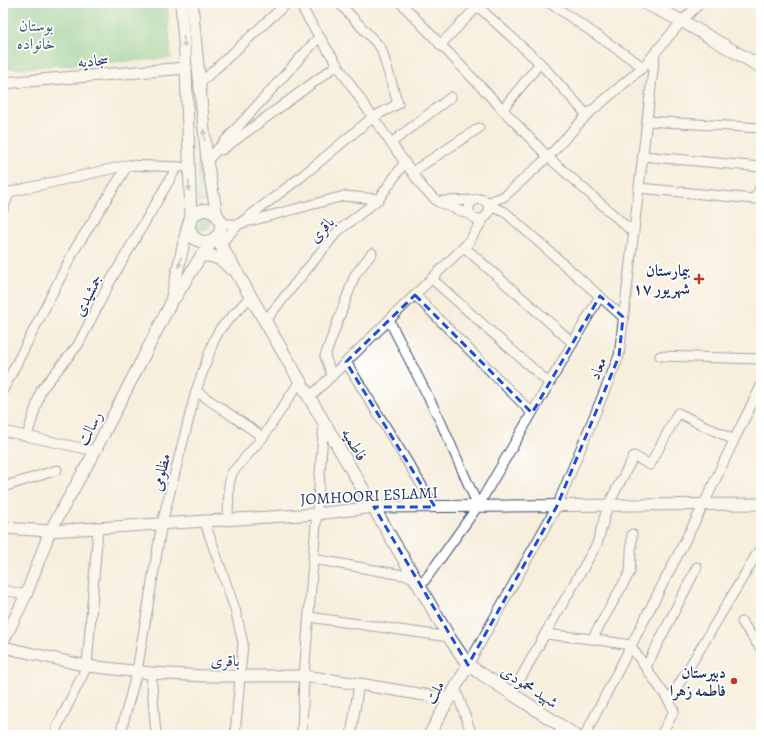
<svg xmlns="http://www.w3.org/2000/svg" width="764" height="738" viewBox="0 0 764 738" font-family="Alegreya,Amiri,serif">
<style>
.green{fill:#7acc8e;stroke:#4a7e76}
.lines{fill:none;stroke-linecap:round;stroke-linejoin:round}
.minor-casing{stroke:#3c4c71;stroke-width:11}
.tertiary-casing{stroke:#3c4c71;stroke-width:13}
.secondary-casing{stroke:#3c4c71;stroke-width:14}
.minor{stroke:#fff;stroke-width:9}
.tertiary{stroke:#fff;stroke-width:11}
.secondary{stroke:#fff;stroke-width:12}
.oneway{fill:#8d97ae}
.marked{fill:none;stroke:#1d4ed8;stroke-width:3;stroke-dasharray:8 5;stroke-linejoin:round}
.poi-dot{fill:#c8321e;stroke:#fff;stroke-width:1.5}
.labels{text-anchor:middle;stroke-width:3.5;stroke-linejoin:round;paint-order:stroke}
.park-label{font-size:16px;fill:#385e6c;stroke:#fff}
.street-label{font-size:16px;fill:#1b2f5e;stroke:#fff}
.poi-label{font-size:16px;font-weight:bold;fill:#1b2f5e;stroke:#fff;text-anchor:end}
</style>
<rect width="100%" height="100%" fill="#fff"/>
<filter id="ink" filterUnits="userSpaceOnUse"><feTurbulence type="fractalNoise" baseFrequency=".025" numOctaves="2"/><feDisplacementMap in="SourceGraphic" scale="8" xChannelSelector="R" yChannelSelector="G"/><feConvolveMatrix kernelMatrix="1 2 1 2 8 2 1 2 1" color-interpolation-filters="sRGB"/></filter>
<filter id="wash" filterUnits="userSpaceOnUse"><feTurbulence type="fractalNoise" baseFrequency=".012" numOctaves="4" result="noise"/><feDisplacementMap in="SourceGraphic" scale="16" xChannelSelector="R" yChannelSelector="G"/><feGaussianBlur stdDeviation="0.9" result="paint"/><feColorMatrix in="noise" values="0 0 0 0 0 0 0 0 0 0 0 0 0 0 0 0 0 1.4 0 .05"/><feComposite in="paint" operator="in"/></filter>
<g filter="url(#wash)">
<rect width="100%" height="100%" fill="#f7eedd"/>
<g class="green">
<path d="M3,3H167L171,58L3,69Z"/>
<path d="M199,133L209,201L197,203Z"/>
<circle cx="202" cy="221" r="9"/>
</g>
</g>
<g filter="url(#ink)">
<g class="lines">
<g class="minor-casing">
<g id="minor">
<path d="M299,3C337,68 380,128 424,189L438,202L471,215"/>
<path d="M401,3L548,157L634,233"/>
<path d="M474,3L540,63L587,115"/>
<path d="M550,3L643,67"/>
<path d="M440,45L478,6"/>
<path d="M199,84L287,3"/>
<path d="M502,110L540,63"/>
<path d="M647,121L761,128"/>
<path d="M391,143L451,97"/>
<path d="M222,150L337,65"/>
<path d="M643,156L761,167"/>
<path d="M207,161L319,37"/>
<path d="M412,172L479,128"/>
<path d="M639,188L754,199L761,187"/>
<path d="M3,192H10L128,165L181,167"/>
<circle cx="479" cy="209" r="10"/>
<path d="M442,201L477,200"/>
<path d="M487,203L505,196L548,157L587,115L643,67L682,21L700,3"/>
<path d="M489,206L505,212L623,317"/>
<path d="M3,209L10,192"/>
<path d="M221,224H239L344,196L379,199"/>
<path d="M220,244L239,224L301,177L373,117L398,104L381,48L339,3"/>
<path d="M464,247L573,343"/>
<path d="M432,279L549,383"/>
<path d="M415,295L532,413"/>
<path d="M389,320L439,418L478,506"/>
<path d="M265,321L337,232L379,199L405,162"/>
<path d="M660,356L761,359"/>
<path d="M346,362L435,507"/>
<path d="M332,376L325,356L355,275L372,253"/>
<path d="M3,390L75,249L128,165"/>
<path d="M196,391L263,437"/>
<path d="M309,398L468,243L484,218"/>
<path d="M3,431L95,451"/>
<path d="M27,436L41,390L78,345L111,280L177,167"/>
<path d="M3,487L57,470"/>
<path d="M228,519L229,484L232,473L263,437L300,381"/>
<path d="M204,520L235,609L243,643L235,735"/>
<path d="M313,559L414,577"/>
<path d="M420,587L478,506L600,296"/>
<path d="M3,590L26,595"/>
<path d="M309,617L449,637"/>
<path d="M742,622L761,649"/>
<path d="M545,634L592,639L630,645L669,701"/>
<path d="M592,639L630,572L632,534"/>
<path d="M468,665L557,506L619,356L655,53"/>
<path d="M646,667L697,567"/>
<path d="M151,673L156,735"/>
<path d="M455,687L472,735"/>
<path d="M512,694L545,634L597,544L608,505L634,456L650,465L678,413L734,440"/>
<path d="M57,735V727L87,666L98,528"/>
<path d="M120,735L137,671L162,523L196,391L214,340L220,329L250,297"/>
<path d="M302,735L304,676L324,422"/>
<path d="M351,735L359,684"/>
<path d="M558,735L563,727"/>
<path d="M585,735L704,504L734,440L761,386"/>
<path d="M661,735L674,711L669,701L761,547"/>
</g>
</g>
<g class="tertiary-casing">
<g id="tertiary">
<path d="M181,3L186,68L191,218"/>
<path d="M192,3L207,161L217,215"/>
<path d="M3,83L186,68"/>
<path d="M175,298L201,256L214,240"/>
<path d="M3,528L50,531L317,514L374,507L761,504"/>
<path d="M3,642L26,595L50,531L95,451L170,305L188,224"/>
<path d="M3,647L87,666L151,673L205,676H304L359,684L448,699"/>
<path d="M429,735L468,665"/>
</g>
</g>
<g class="secondary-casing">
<g id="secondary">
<path d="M645,3L682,21L761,67"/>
<circle cx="205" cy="226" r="16"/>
<path d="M216,237L449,637L468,665L575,735"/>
<path d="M201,256C213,254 222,259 230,268"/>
</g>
</g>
<use href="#minor" class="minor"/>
<use href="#tertiary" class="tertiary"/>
<use href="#secondary" class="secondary"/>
</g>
<defs><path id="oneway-solid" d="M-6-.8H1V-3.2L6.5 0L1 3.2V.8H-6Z"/></defs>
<g class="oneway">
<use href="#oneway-solid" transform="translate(184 42) rotate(86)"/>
<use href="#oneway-solid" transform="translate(204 135) rotate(-96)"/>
<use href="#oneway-solid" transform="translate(189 186) rotate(88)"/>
<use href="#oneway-solid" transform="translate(180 262) rotate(103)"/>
</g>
</g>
<path d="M0 0H764V738H0ZM415,295L532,413L600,296L623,317L619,356L557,506L468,665L374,507H435L346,362Z" fill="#f7eedd" fill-opacity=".55" fill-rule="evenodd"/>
<path class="marked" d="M415,295L532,413L600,296L623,317L619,356L557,506L468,665L374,507H435L346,362Z"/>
<g class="poi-dot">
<path d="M697 273h4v4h4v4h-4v4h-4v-4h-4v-4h4z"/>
<circle cx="734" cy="681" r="4"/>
</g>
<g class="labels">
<g class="park-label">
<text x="36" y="31">بوستان<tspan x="36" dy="18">خانواده</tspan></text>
</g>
<g class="street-label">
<text transform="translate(93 60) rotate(-5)" y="6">سجادیه</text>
<text transform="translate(321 229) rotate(-47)" y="6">باقری</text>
<text transform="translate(87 295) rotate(-63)" y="6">جمشیدی</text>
<text transform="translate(597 368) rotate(-68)" y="6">معاد</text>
<text transform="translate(89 428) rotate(-62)" y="6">رسالت</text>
<text transform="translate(355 444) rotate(60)" y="6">فاطمیه</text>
<text transform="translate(160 472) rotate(-76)" y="6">مظلومی</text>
<text transform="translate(369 495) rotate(-3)" y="6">JOMHOORI ESLAMI</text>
<text x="225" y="666">باقری</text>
<text transform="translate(530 686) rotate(33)" y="6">شهید محمودی</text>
<text transform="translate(434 692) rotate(-61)" y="6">ملت</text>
</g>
<g class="poi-label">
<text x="690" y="276">بیمارستان<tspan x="690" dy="18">۱۷ شهریور</tspan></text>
<text x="726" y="678">دبیرستان<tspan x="726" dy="18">فاطمه زهرا</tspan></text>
</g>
</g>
<rect width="764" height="738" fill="none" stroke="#fff" stroke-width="16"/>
</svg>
